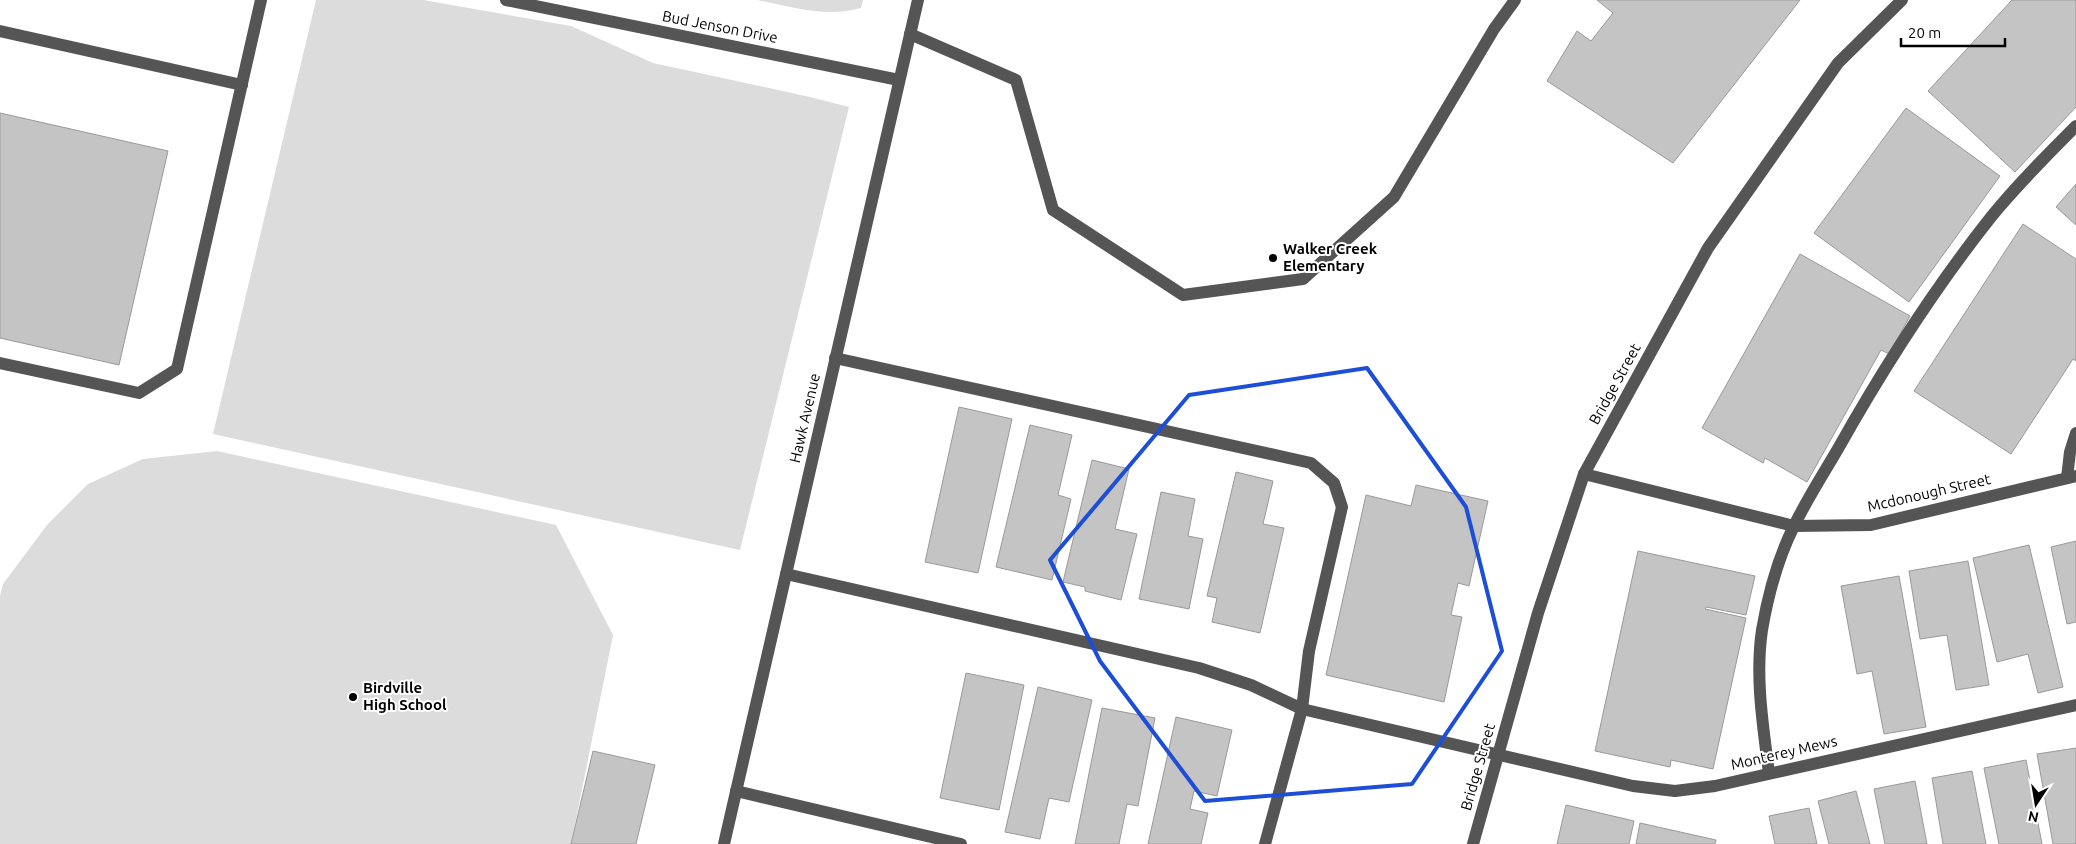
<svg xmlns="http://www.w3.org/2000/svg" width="2076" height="844" viewBox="0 0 2076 844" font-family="Ubuntu,sans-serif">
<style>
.green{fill:#dcdcdc}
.building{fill:#c4c4c4;stroke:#999}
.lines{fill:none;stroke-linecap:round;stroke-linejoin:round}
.minor{stroke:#555;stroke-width:12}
.marked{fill:none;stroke:#1d4ed8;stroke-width:4;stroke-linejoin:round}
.poi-dot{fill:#000;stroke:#fff;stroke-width:2}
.labels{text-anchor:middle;stroke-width:4;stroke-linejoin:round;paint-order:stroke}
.street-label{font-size:15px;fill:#000;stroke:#fff}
.poi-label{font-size:15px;font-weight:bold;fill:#000;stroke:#fff;text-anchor:start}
</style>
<rect width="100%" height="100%" fill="#fff"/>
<g class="green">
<path d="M316,0H423L571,26L653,63L810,97L849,107L740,550L213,434Z"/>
<path d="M757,0H863L861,8C826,18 792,7 757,0Z"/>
<path d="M217,451L556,525L613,635L571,844H0V596L3,584L47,525L88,484L143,459Z"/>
</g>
<g class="building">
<path d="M1597,0H1800L1673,163L1547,81L1577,31L1591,41L1613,13Z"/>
<path d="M2012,0H2076V107L2015,172L1928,91Z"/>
<path d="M1906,108L2000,176L1909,302L1814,233Z"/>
<path d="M0,113L168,151L119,365L0,338Z"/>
<path d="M2076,184V225L2056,207Z"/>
<path d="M2023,224L2076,259V361L2073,359L2011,454L1914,391Z"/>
<path d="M1800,254L1910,316L1889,354L1881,350L1807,482L1765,458L1763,463L1702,428Z"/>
<path d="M959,407L1012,419L978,573L925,562Z"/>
<path d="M1030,425L1072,435L1058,495L1071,499L1052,580L996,567Z"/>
<path d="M1092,460L1129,469L1115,529L1137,534L1121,600L1085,591V587L1063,582Z"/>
<path d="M1236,472L1273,481L1263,524L1284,528L1260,633L1212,622L1217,598L1207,596Z"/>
<path d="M1416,485L1488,501L1469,586L1458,583L1451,615L1462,617L1444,702L1326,675L1366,495L1411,506Z"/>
<path d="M1161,492L1195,499L1188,536L1203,539L1189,609L1139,599Z"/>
<path d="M2076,541V622L2067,624L2051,547Z"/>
<path d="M2029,545L2063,687L2038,693L2028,654L1997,662L1973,558Z"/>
<path d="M1638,551L1755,576L1746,615L1706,607L1705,609L1746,618L1713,769L1671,760L1670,767L1595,751Z"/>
<path d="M1968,561L1989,685L1956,690L1947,635L1920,639L1909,571Z"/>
<path d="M1899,576L1926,727L1884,734L1872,671L1857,674L1841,586Z"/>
<path d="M966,673L1024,685L999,810L940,798Z"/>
<path d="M1038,687L1092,700L1069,802L1049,798L1040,839L1005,832Z"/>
<path d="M1102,708L1155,718L1138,806L1127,804L1119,844H1075Z"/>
<path d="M1176,717L1232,730L1217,796L1194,791L1190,809L1208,813L1201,844H1148Z"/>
<path d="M2076,748V844H2053L2037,754Z"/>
<path d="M593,751L655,765L636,844H571Z"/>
<path d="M2026,760L2042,844H1999L1984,768Z"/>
<path d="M1972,771L1986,844H1943L1932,778Z"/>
<path d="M1915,781L1927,844H1885L1874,789Z"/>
<path d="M1856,791L1870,844H1829L1818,801Z"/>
<path d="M1566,805L1634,821L1629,844H1557Z"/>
<path d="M1809,808L1817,844H1775L1769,816Z"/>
<path d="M1640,823L1716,840L1715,844H1636Z"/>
</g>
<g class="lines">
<g class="minor">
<path d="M506,0L899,80"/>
<path d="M0,31L242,85"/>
<path d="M910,34L1016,80L1053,210L1183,295L1303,279L1394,197L1494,29L1515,0"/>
<path d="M835,358L1311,463L1334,483L1342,507L1309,651L1302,709L1265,844"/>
<path d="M0,363L139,393L177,369L261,0"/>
<path d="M1584,474L1794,526L1871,525L2076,476"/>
<path d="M2067,478L2070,452L2076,433"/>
<path d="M786,574L1199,668L1251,685L1302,709L1633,786L1675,791L1715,786L2076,705"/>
<path d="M1769,773C1763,726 1755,677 1762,630C1768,595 1778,558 1794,526C1807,499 1824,473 1839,447C1884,367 1934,289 1991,217C2017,185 2047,155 2076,126"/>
<path d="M736,791L961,844"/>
<path d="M724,844L918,0"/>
<path d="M1473,844L1538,613L1584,474L1708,248L1838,63L1902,0"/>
</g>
</g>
<path class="marked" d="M1367,368L1466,507L1502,651L1412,784L1205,801L1100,661L1050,560L1189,395Z"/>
<g class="poi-dot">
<circle cx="1273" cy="258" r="5"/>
<circle cx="353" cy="697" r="5"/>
</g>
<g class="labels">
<g class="street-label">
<text transform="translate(720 27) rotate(11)" y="5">Bud Jenson Drive</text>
<text transform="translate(1615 384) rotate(-61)" y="5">Bridge Street</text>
<text transform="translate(805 418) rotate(-77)" y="5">Hawk Avenue</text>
<text transform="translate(1929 493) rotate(-13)" y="5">Mcdonough Street</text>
<text transform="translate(1784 753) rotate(-13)" y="5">Monterey Mews</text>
<text transform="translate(1478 767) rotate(-74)" y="5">Bridge Street</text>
</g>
<g class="poi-label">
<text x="1283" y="254">Walker Creek<tspan x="1283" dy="17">Elementary</tspan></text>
<text x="363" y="693">Birdville<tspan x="363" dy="17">High School</tspan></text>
</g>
</g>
<g transform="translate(2036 804) rotate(192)" stroke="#ffffff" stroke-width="4" paint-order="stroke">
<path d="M0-4L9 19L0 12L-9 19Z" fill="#000000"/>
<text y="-8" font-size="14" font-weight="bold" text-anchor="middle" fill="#000000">N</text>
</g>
<path d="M1901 38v8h104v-8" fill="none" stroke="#000000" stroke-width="2.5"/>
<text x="1908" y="38" font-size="15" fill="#000000" stroke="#ffffff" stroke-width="4" paint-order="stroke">20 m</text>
</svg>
